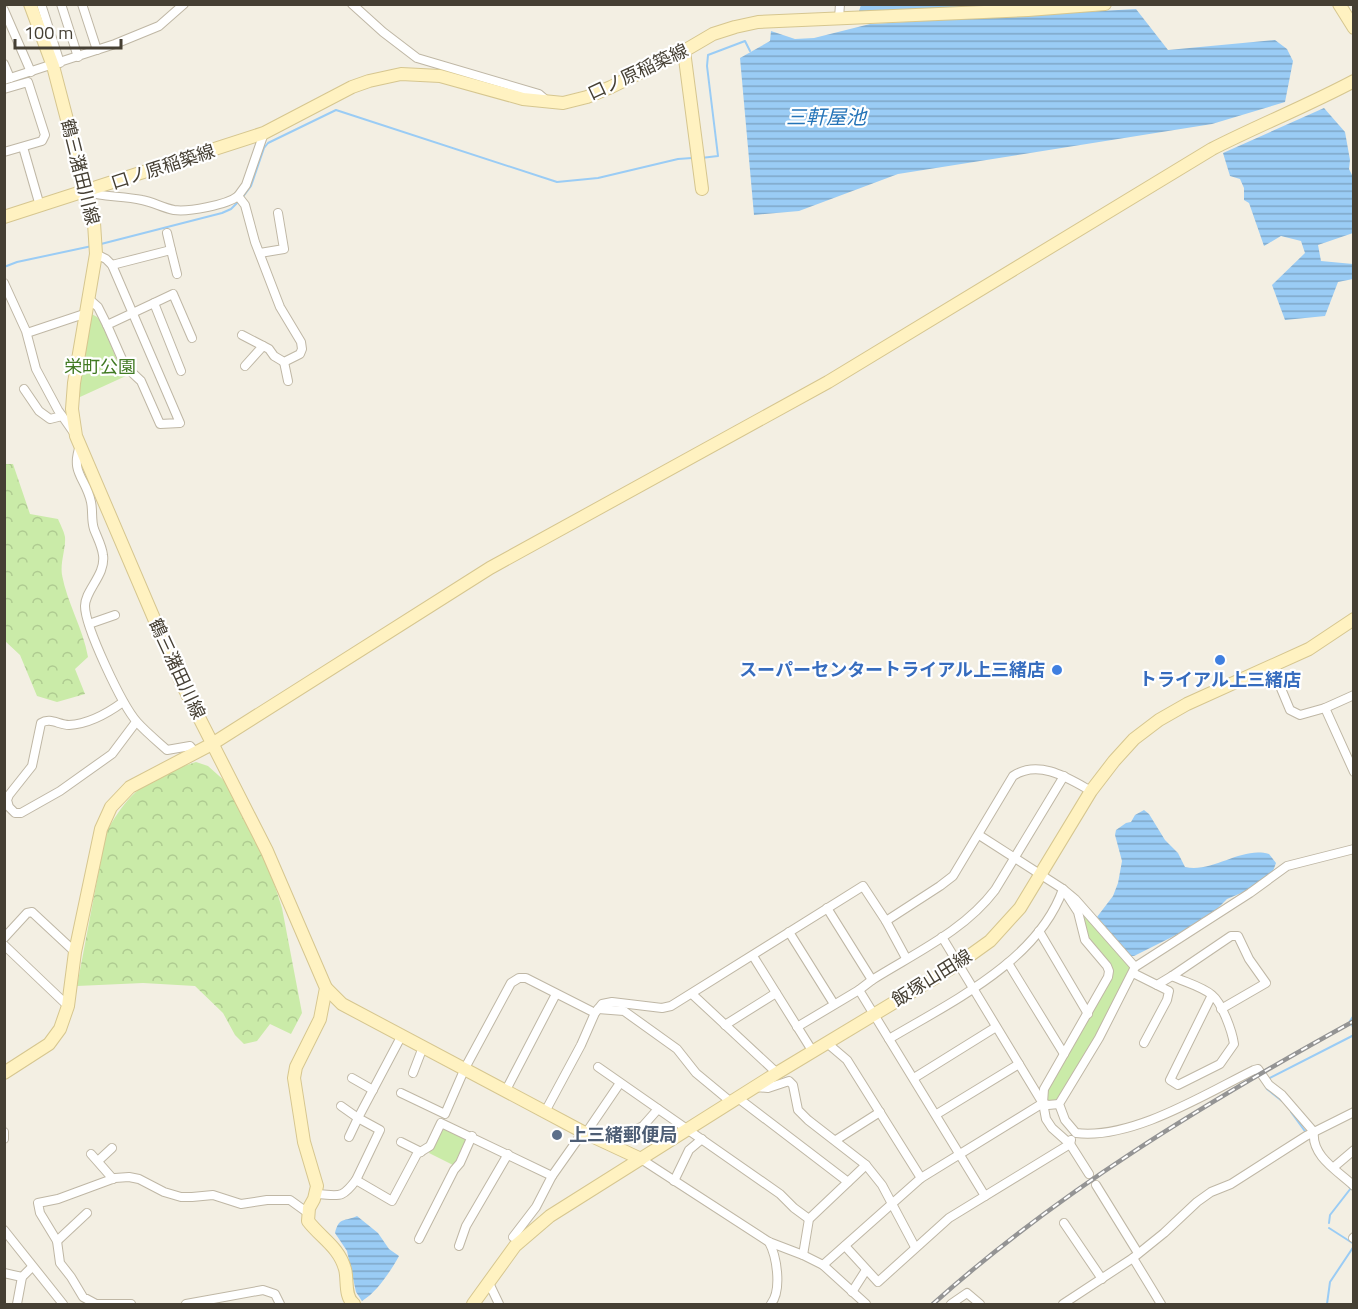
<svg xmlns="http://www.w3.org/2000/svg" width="1358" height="1309" viewBox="0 0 1358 1309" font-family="'Titillium Web','Noto Sans JP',sans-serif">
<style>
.forest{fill:url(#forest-crowns)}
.park{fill:#caeba8}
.water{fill:url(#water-rules)}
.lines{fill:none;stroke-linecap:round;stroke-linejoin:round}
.stream{stroke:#9accf5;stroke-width:2}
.street-casing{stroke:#bfb7a5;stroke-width:10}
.secondary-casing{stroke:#d6c68f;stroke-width:14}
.street{stroke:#fff;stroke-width:8}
.secondary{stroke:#fff2c1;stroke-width:12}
.rail-casing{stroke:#949494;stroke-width:4.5}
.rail{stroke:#fff;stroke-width:2;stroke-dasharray:7;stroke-linecap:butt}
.shop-dot{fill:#3f7fe0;stroke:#fff;stroke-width:2}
.service-dot{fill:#5c6f8a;stroke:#fff;stroke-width:2}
.labels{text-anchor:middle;stroke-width:4.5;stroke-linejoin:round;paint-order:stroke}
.street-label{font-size:18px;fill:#453f33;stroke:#fff}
.park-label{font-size:18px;fill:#417a23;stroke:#fff}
.shop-label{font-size:18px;font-weight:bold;fill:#366cbe;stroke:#fff;text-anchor:end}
.service-label{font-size:18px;font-weight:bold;fill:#4e5e75;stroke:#fff;text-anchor:start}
.water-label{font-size:20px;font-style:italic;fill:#2574b8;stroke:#fff}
</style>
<defs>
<pattern id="forest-crowns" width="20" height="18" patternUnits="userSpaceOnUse" patternTransform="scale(1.5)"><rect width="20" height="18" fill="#caeba8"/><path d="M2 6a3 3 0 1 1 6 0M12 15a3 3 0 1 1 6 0" fill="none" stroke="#afcb91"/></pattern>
<pattern id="water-rules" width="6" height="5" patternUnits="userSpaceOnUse" patternTransform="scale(1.5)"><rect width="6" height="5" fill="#9accf5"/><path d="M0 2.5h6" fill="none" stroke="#7fa7c7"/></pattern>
</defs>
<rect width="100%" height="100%" fill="#f3efe3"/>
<g class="forest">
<path d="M5,464H13L30,514L58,519C60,524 64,531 65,537C66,549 60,562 62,575C67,603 83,628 88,657L75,669L85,694L57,702L37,696L20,655L5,641Z"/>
<path d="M196,762L208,766L227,783L271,874L282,908L302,1013L291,1034L270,1024L257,1041L244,1044L235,1035L223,1013L195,986L143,983L77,986L106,833C129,790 150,776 196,762Z"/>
</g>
<g class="park">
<path d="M90,313L97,317L101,321L121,370L128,375L80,397V370Z"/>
<path d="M1085,915L1130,965V971L1104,1021L1057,1100L1049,1102L1046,1100V1091L1112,974L1087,940L1082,918Z"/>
<path d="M442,1125L469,1137L455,1166L429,1153Z"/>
</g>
<g class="water">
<path d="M861,5H977L971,8L859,11Z"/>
<path d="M1136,9L1168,50L1275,40L1287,49L1293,61L1285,102L1212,124L898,174L799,211L754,215L740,58L770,41L771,31L795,39L814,38L870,24Z"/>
<path d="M1324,108L1345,132L1350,160L1349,169L1353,177V233L1318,245L1321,261L1353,264V279L1338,282L1325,316L1285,320L1272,285L1305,253L1301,241L1281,236L1264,246L1249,203L1244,200V188L1240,179L1230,176L1223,153Z"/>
<path d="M1144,810L1149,814L1165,840L1178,853L1185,867C1214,873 1241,846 1269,854L1276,863L1273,871L1246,891L1227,899L1217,909L1178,934L1134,956H1131L1097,917L1113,896L1118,883L1122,861L1115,835L1116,830L1126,823L1131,822L1135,815Z"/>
<path d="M357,1216L378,1233L389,1249L399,1256C390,1272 377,1292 362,1301L356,1292L347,1251L335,1233C339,1216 345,1222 357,1216Z"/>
</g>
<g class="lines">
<g class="stream">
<path d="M701,158L718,156L707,66L708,55L745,41L750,51"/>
<path d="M242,198L251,186L264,148L268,143L336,110L557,182L598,178L678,159L692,158"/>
<path d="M101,244L222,213L231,209L238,202"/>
<path d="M4,267L17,262L92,246"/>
<path d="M1350,1021L1354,1015"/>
<path d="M1352,1025L1354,1029"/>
<path d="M1268,1079L1354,1035"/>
<path d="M1264,1082L1267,1089L1282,1101"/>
<path d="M1291,1112L1307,1134"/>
<path d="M1329,1223L1330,1215L1351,1188L1349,1187"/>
<path d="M1329,1228L1354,1244"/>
<path d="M1327,1304L1330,1282L1354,1246"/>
</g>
<g class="street-casing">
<g id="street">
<path d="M41,4L60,63"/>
<path d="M61,4L78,57"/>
<path d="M82,4L97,50"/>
<path d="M352,4L383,32L417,58L539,94L546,100"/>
<path d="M4,10L31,72"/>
<path d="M839,18L840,4"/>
<path d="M4,64L10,78"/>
<path d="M4,80L115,44L159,26L184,4"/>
<path d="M4,89L28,82L45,135L42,141L4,152"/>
<path d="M23,147L40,206"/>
<path d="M85,192C104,197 123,196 142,200C153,202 163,208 174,210C188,212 227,205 238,196"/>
<path d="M167,233L171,250"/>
<path d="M260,253L284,249L278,213"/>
<path d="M96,254L106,259L112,265L180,423L160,424L141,381L125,366L107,325L154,303L181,371"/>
<path d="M112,265L171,250L177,274"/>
<path d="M4,283L26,331L36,369L58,410L74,433"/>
<path d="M89,299L98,307L107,325"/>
<path d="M154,303L173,294L192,338"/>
<path d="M27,333L87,313"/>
<path d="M242,335L269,349L274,356L284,362L300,354L302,349L301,342L280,307L255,242L245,205L238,196L246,185L264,133"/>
<path d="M284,362L288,381"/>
<path d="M245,366L263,346"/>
<path d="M24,389L39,411L50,419L62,416"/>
<path d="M80,446C70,473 86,478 91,502C93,511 91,520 94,529C97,537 102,546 103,555C106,575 85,590 85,606C85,627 122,705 137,722C146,732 157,741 167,750L190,746L195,752"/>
<path d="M89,624L115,615"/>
<path d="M1272,667L1290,710L1300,715L1325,708L1354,695"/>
<path d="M123,702C108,713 89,724 69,725C59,725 50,717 41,723L32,766L9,795L7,800L9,807L15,813H21L60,791L112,754L136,722"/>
<path d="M1325,708L1354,772"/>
<path d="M979,835L1063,889L1078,912L1085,940L1107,966L1109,971L1108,977L1044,1089L1043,1103L1046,1119L1052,1128L1070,1144L1089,1174"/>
<path d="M1354,849L1287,866L1250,893L1135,967L1099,1038L1059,1104L1065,1120L1076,1133C1132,1140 1205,1094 1254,1070L1258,1069L1269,1085L1282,1095L1314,1132C1311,1156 1338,1171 1354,1186"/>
<path d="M827,908L872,980L859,990L985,1196"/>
<path d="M886,921L906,958"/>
<path d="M1039,931L1088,1014"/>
<path d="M789,932L834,1004"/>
<path d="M942,937L1042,1102"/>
<path d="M4,938L27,913L32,912L75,952"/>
<path d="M4,945L68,1006"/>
<path d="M753,956L813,1052"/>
<path d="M1008,963L1064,1054"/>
<path d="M1133,973L1157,985L1172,976C1184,982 1201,986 1212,995C1222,1003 1232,1031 1234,1044L1220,1064L1178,1085L1170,1080L1212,995"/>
<path d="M1172,976L1231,936H1238L1249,959L1266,983L1221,1009"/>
<path d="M872,980C915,953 964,931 995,890L1064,776"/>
<path d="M692,994L777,1073"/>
<path d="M598,1009L624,1011L677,1049L696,1073L731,1102"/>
<path d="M725,1025L776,993"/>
<path d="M797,1027L859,990"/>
<path d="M889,1039C951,1002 1038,961 1063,889L1075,899L1135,967"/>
<path d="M827,1043L847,1060L921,1178"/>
<path d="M1144,1043L1167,1000L1169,991L1157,985"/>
<path d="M598,1067L780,1194L794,1208L809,1219"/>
<path d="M413,1073L423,1047"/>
<path d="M352,1078L373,1090"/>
<path d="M914,1078L996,1027"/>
<path d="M755,1087L768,1088L789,1081L793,1085L798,1110L808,1120L866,1165L882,1185L915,1247"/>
<path d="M506,1090L556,994"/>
<path d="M401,1093L445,1114L465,1068L511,983L519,978H526L595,1013"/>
<path d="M738,1098L848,1182"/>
<path d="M341,1106L358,1118L349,1137"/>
<path d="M546,1110L581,1045L595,1013L602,1004L612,1002L662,1008L671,1006L863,886L886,921L940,886L953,876L1013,776C1039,759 1068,778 1091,791"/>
<path d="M937,1114L1019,1064"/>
<path d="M4,1132V1139"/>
<path d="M586,1133L620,1083"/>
<path d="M836,1140L880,1112"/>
<path d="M401,1142L421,1152"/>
<path d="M616,1148L625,1135L643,1126L658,1109"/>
<path d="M91,1154L113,1179"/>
<path d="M641,1159L769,1242L803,1255L823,1265L866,1304"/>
<path d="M98,1161L112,1148"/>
<path d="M1334,1167L1354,1150"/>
<path d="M356,1180L380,1130L358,1118L402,1035"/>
<path d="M674,1181L689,1150L702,1139"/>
<path d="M1096,1185L1138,1253"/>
<path d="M316,1194C339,1195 341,1200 356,1180L392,1201L417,1154L430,1146L441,1123L552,1176L583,1132"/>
<path d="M1064,1223L1102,1279"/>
<path d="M4,1230L63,1304"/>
<path d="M513,1237L536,1207L552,1176"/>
<path d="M1353,1238L1354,1237"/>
<path d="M419,1239L454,1170L460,1163L472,1136"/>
<path d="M57,1241L87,1213"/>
<path d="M769,1242C777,1257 782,1290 771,1304"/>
<path d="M459,1246L466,1226L508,1154"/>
<path d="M845,1246L878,1282L949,1218L1070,1144L1071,1140"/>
<path d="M803,1255L809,1219L866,1165"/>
<path d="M1133,1258L1161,1304"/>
<path d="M823,1265L921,1178L1043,1103L1048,1105L1059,1104"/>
<path d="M4,1273L22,1277"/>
<path d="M488,1281L499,1304"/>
<path d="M852,1292L866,1270"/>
<path d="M17,1304L22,1277L32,1267"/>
<path d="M131,1304H96L83,1297L71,1277L60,1263L57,1241L40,1213L38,1203L58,1199L115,1178L129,1177L139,1179L164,1192L181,1197H192L213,1195L241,1204L267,1200H290L308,1213"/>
<path d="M186,1304L263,1290L275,1294L280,1304"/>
<path d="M951,1304L967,1293L980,1304"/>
<path d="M1063,1304L1133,1258L1164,1233L1197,1202L1211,1192L1231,1184L1306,1136L1354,1112"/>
</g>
</g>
<g class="secondary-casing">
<g id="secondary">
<path d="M30,4L53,66L94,223L96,254L74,383L72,409L76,436L182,684L267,851L326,988L320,1019L296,1067L294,1078L304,1142L317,1186L314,1199L309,1208L308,1221C321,1238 339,1247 345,1269C348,1280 344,1297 354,1304"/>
<path d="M1339,4L1354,28"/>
<path d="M684,51L702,189"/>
<path d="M4,217L264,133L352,87L369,81L401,74L440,76L523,99L563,103L587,97L611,87L684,51L713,34L735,27L758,22L1028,10L1105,4"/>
<path d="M326,988L342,1004L583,1132L641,1159"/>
<path d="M4,1073L49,1044L60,1029L68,1006L75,952L101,829L111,807L130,787L212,744L490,568L828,382L1212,149C1259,125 1307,106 1354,81"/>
<path d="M473,1304L515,1246L550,1216L777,1073L958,964L990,941L1020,908L1091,791L1114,761L1134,739L1159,720L1187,704L1309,649L1354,619"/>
</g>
</g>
<use href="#street" class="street"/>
<use href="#secondary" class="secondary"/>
<g class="rail-casing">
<path id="rail" d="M933,1304C1059,1191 1205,1103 1354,1021"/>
</g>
<use href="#rail" class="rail"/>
</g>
<g class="shop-dot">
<circle cx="1220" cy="660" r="6"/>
<circle cx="1057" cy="670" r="6"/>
</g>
<circle class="service-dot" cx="557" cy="1135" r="6"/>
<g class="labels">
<g class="street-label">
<text transform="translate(638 72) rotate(-25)" y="6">口ノ原稲築線</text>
<text transform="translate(163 167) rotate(-18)" y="6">口ノ原稲築線</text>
<text transform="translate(80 172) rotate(76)" y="6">鶴三潴田川線</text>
<text transform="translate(177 669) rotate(65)" y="6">鶴三潴田川線</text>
<text transform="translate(932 978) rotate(-32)" y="6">飯塚山田線</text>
</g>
<g class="park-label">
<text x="100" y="373">栄町公園</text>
</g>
<g class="shop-label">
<text x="1045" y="676">スーパーセンタートライアル上三緒店</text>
<text x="1220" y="686" text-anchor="middle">トライアル上三緒店</text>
</g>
<g class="service-label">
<text x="569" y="1141">上三緒郵便局</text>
</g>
<g class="water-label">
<text x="826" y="124">三軒屋池</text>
</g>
</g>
<rect width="1358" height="1309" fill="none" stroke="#453f33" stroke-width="12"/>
<path d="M15 39v9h106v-9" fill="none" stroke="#453f33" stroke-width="3"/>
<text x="24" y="39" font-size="18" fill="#453f33" stroke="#ffffff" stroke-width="4.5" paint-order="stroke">100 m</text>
</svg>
